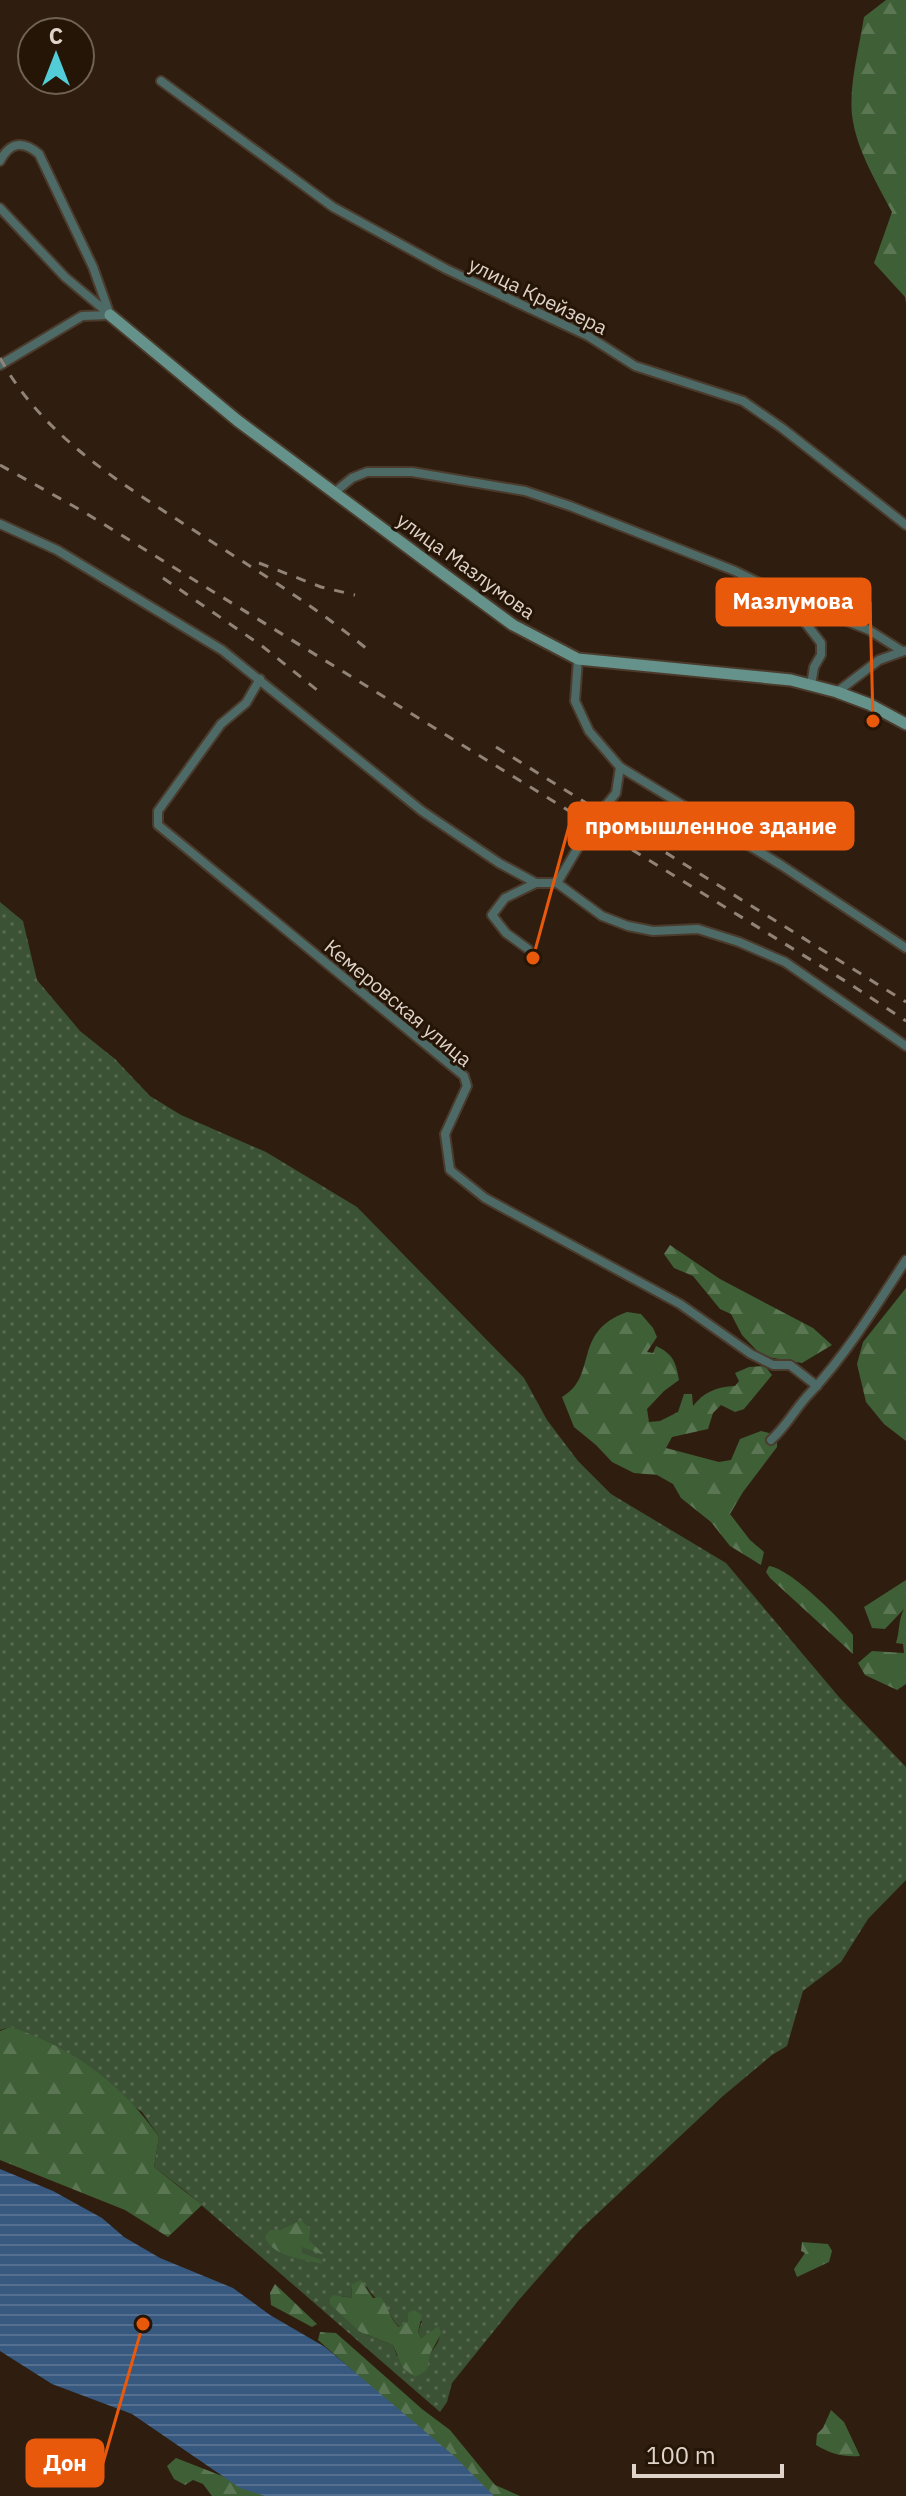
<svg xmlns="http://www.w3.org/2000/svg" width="906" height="2496" viewBox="0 0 906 2496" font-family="'IBM Plex Sans',sans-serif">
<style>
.grass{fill:url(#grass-dots);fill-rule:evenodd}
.forest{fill:url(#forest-firs)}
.water{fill:url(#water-rules)}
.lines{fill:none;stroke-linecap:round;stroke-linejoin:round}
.street-casing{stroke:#4b3b2d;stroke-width:12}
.secondary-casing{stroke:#4b3b2d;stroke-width:15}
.street{stroke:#4e6a66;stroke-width:8}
.secondary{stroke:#65938c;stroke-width:11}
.rail{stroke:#928378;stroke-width:3;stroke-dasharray:10 10;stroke-linecap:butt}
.labels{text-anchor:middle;stroke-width:6;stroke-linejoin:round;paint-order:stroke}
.street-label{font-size:20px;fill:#dfd3ca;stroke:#251506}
.leader{fill:none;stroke:#e8590c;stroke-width:3}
.callout-dot{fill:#e8590c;stroke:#251506;stroke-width:3}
.callout{fill:#e8590c;stroke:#e8590c;stroke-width:3}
.callout-label{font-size:22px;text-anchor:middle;font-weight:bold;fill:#fff}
</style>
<defs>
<pattern id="grass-dots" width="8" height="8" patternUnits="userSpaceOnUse" patternTransform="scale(2)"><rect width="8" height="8" fill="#3b5235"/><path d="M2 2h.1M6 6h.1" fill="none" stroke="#576a51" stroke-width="1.8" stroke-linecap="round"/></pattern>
<pattern id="forest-firs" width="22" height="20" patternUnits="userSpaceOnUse" patternTransform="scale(2)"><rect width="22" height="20" fill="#3f6037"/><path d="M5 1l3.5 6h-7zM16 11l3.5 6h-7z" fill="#5a7653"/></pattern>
<pattern id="water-rules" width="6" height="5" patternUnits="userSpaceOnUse" patternTransform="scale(2)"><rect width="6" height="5" fill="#37587f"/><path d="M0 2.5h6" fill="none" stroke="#546f90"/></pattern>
</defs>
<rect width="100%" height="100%" fill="#2f1e0f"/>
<path class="grass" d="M0,902L23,921L37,980L80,1031L115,1059L150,1096L181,1115L266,1152L357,1207L524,1378L547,1420L578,1461L611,1494L726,1563L839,1697L906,1767V1880L868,1919L841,1962L803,1991L787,2046L772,2055L723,2096L580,2230L518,2301L452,2383L447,2402L440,2412L184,2190L154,2167L159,2137L142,2112L11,2027L0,2030ZM351,2285L367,2287C373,2297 380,2301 387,2309C392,2316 392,2321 400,2327L408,2321H422L418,2332L421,2338L439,2327C442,2339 437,2344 430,2354L397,2356L393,2345L360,2332L341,2296L352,2298Z"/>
<g class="forest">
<path d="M886,0H906V303L905,297L874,263L892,212C877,183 856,149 852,115C849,84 859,49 864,17Z"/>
<path d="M670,1245L720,1279L813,1328L832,1345L802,1363L762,1356L742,1335L731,1314L720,1309L693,1276L674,1268L664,1254Z"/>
<path d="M906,1288V1441L884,1424L866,1402L857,1364L863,1342Z"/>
<path d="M627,1312L641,1314L653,1328L657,1337L647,1352L653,1353L656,1346C673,1354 676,1362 679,1380L664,1391L647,1409L649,1422L660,1421L678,1412L684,1394H692L693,1406C704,1392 716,1387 735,1386L739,1381L735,1373L749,1367L765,1366L772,1375L744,1409L735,1412L721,1405L713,1413L708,1429L672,1437L666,1448L719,1462L731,1460L740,1439L761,1431L777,1435V1447L743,1492L730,1514L750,1540L764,1552L761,1565L730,1546L711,1522L681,1498L673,1484L657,1475L634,1473L612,1462L596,1445L574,1427L562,1397C599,1376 571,1332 627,1312Z"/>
<path d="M769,1566C791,1569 838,1617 853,1635V1654L770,1578L766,1572Z"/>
<path d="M906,1580V1684L897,1690L865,1675L858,1663L872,1651L904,1653L903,1644L896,1643C900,1631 898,1620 904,1609L885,1629L872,1628L864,1607Z"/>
<path d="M10,2027C71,2046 123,2085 159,2137L154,2167L202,2205L168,2237L125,2210L0,2160V2031Z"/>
<path d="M301,2220L310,2229L309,2240L324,2255L302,2247V2253L321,2260L322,2264C304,2259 274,2257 265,2238L270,2230H281Z"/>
<path d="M802,2242L828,2244L832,2251L829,2262L797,2277L794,2269L805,2253L801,2251Z"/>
<path d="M361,2280L373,2298L380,2297C389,2306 389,2319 399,2327L408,2321V2313L414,2310L422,2315L418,2332L421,2338L439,2326L441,2334L430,2354L427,2370L415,2377L403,2368L393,2345L360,2332L330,2304V2298L334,2295L352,2298L351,2285Z"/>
<path d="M275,2284L317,2324L312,2327L271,2305L270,2293Z"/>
<path d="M320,2332L336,2333L422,2409L450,2430L495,2485L520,2496H494L318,2340Z"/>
<path d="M831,2410L844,2422L860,2456C842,2457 831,2454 816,2445L817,2434L823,2428Z"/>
<path d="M176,2458L273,2496H212L203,2484L193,2480L185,2485L174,2479L167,2466Z"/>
</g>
<path class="water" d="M0,2169L53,2191L102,2218L124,2237L160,2258L233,2288L270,2315L325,2347L454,2456L494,2496H265L240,2488L132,2414L52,2384L0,2351Z"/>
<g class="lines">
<g class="street-casing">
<g id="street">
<path d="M161,81L333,207L446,269L588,336L635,366L743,401L782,428L906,525"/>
<path d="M0,161C10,142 23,140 39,154L93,267L110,315"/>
<path d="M0,208L65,277L108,313"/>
<path d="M0,365L82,316L109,315"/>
<path d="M335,492L352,478L367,472H412L525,491L570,506L735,571L784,595L821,643V655L814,667L811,685"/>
<path d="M0,524L57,550L222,650L422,811L499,863L536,883H557L602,916L628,926L653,931L698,929L739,942L785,962L906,1046"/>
<path d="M785,596L869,630L902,651"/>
<path d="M578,659L575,701L589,731L620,767L781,865L906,948"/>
<path d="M260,679L246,703L221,724L158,811V825L464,1076L467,1086L445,1134L450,1170L485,1198L680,1304L751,1354L773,1365H790L817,1386"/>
<path d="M837,692L879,660L904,651"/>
<path d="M557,883L595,819L616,793L620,767"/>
<path d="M528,949L506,933L492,915L505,898L536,883"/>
<path d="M771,1440C787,1426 796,1407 811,1392C848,1352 876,1306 906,1260"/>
</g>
</g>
<g class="secondary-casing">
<path id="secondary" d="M110,315L238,421L449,578L513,625L578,659L791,680L837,692L869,704L906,724"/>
</g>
<use href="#street" class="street"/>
<use href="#secondary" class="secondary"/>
<g class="rail">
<path d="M0,358C41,433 114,479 184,524C246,564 310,602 367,649"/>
<path d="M0,465L84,512L850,984L906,1021"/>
<path d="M259,563L321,587L355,595"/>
<path d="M163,578L262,646L322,694"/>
<path d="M496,747L906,1002"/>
</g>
</g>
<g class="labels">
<g class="street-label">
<text transform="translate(538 296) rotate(26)" y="7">улица Крейзера</text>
<text transform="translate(466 566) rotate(36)" y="7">улица Мазлумова</text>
<text transform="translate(398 1003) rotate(40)" y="7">Кемеровская улица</text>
</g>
</g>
<path class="leader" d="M873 721L870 602M533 958L569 826M143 2324L103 2463"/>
<g class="callout-dot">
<circle cx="873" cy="721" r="8"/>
<circle cx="533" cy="958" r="8"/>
<circle cx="143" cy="2324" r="8"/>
</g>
<g class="callout">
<rect x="717" y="579" width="153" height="46" rx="8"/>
<rect x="569" y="803" width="284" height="46" rx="8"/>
<rect x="27" y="2440" width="76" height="46" rx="8"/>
</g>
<g class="callout-label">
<text x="793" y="609">Мазлумова</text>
<text x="711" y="834">промышленное здание</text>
<text x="65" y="2471">Дон</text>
</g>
<g transform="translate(56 56)"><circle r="38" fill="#251506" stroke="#6f6154" stroke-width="2"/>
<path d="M0-6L14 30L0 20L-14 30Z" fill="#52ccd6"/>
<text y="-12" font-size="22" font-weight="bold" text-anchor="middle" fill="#dfd3ca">С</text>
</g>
<path d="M634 2464v12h148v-12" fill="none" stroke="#dfd3ca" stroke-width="4"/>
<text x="646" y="2464" font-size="24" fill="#dfd3ca" stroke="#251506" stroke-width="6" paint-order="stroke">100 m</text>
</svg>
